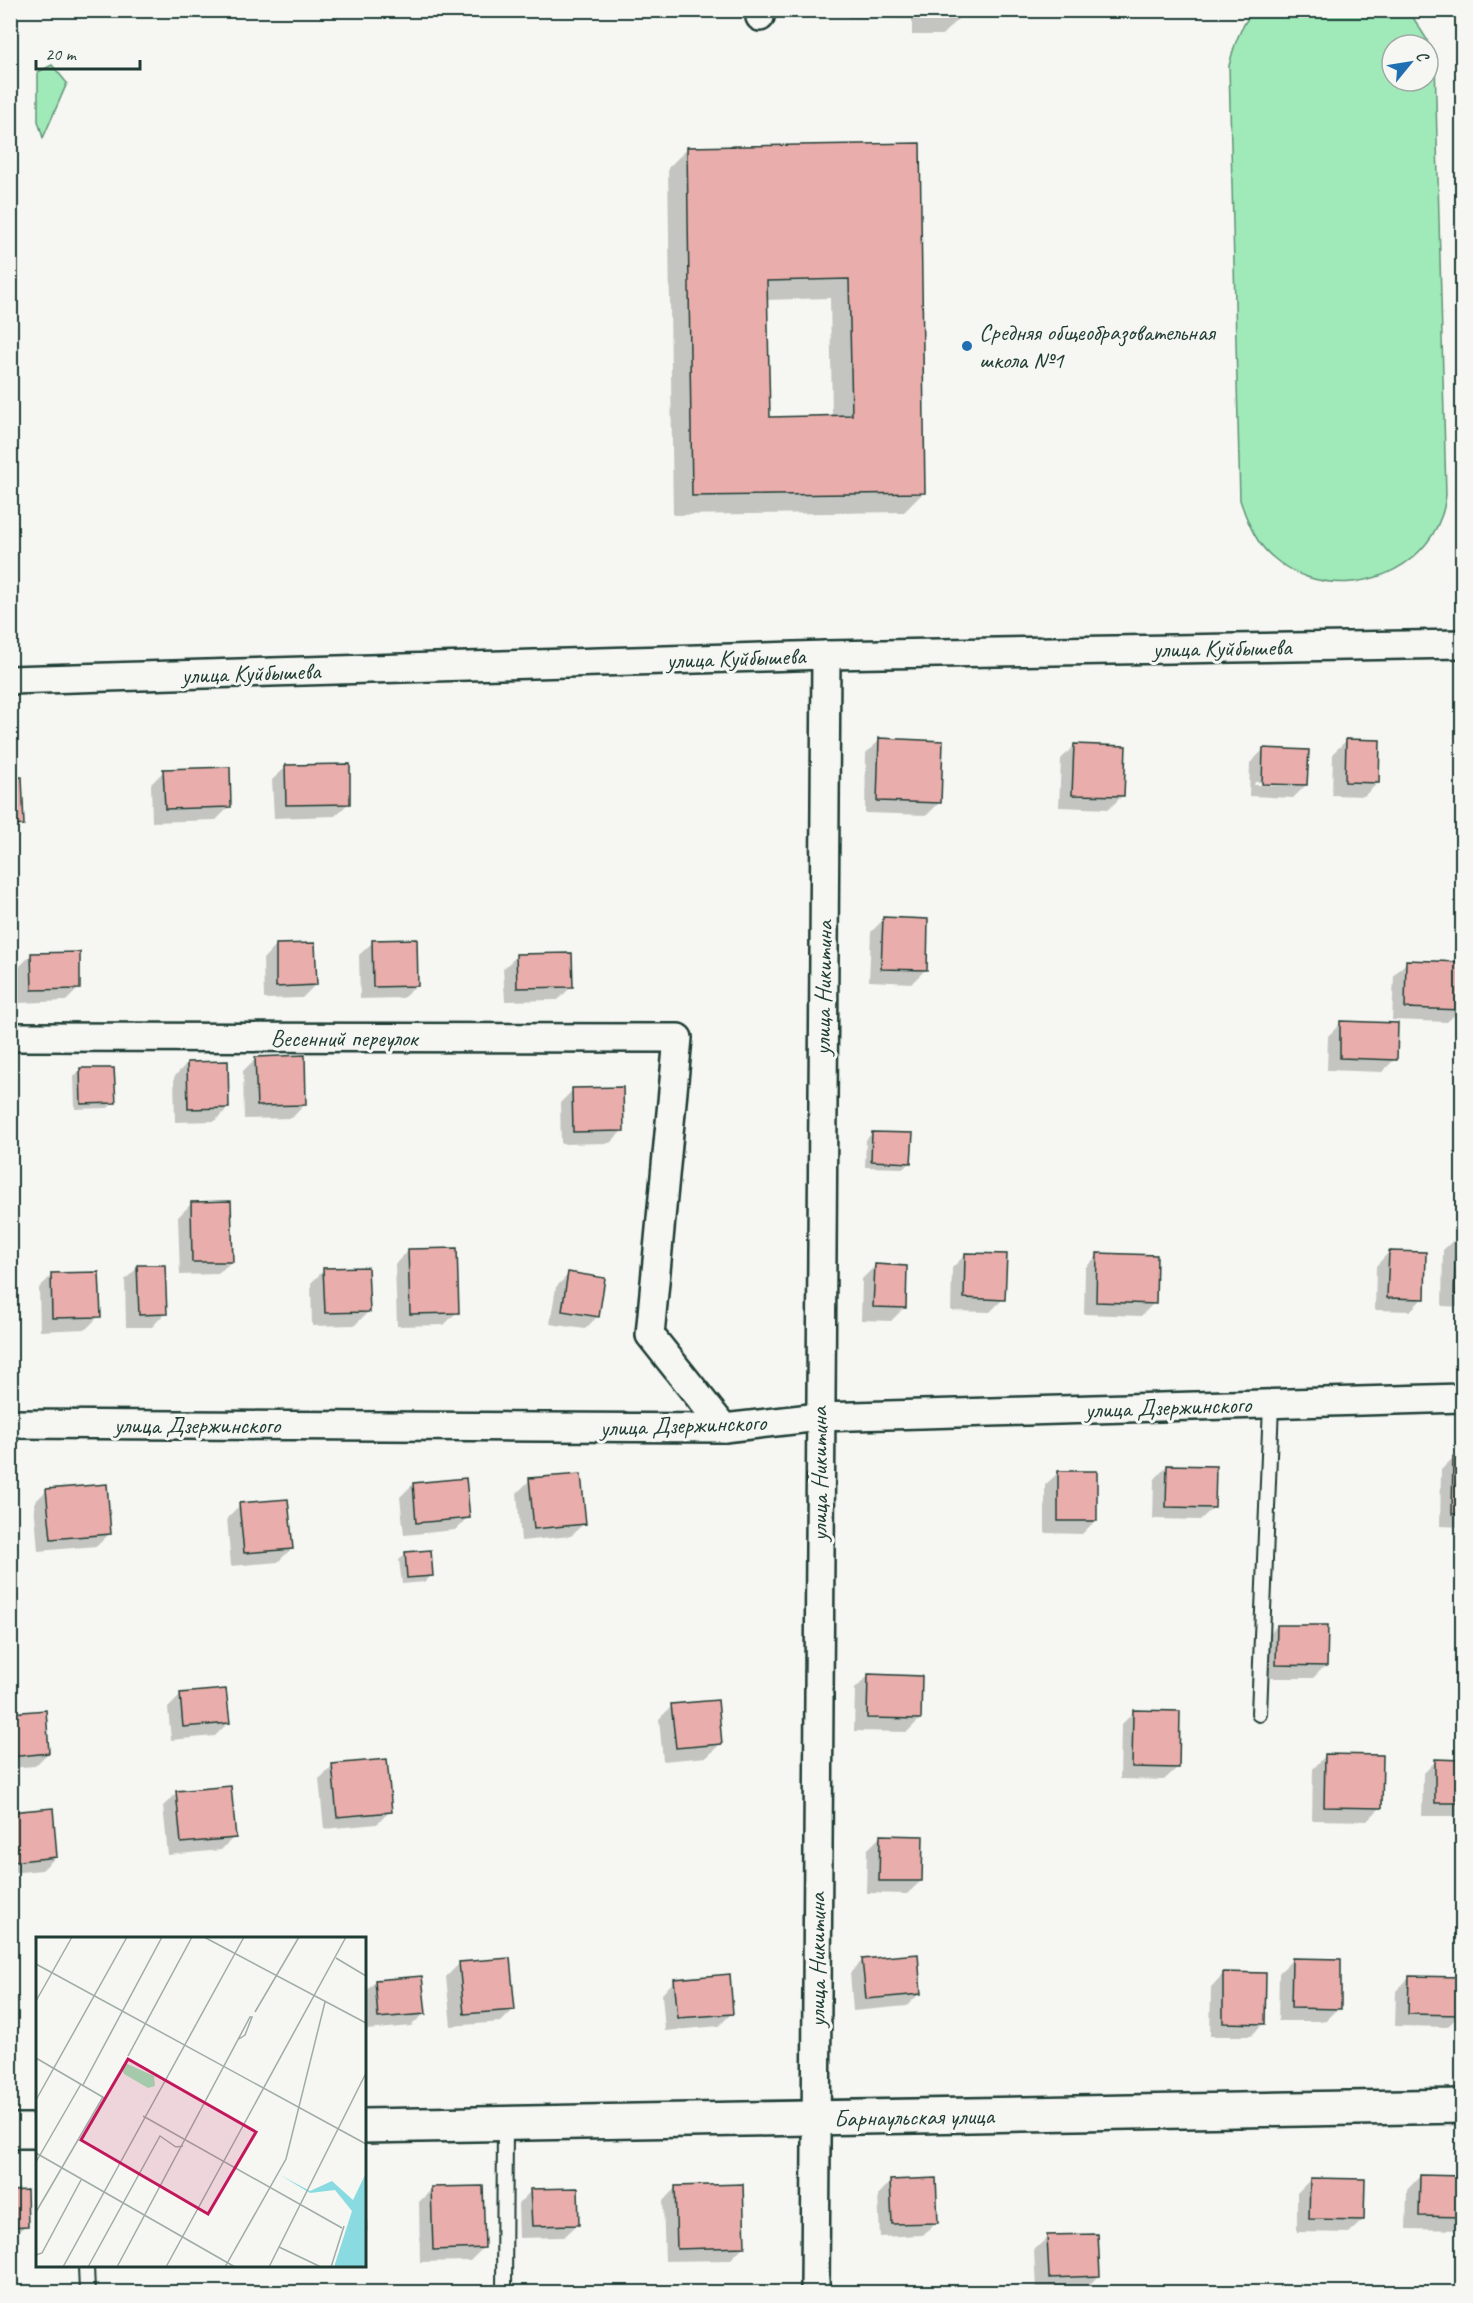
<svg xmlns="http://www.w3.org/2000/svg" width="1473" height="2303" viewBox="0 0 1473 2303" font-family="Caveat,sans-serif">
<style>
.green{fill:#a0e9b9;stroke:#609376;stroke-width:1.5;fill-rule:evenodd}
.shadow{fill:#0003;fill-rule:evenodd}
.building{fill:#e9aeab;stroke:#1f3d34;stroke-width:1.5;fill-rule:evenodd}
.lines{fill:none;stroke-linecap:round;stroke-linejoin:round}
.lane-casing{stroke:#1f3d34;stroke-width:18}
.street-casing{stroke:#1f3d34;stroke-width:32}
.secondary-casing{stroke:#1f3d34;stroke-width:38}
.lane{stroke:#f6f6f2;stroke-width:14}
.street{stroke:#f6f6f2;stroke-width:27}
.secondary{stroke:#f6f6f2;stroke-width:33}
.poi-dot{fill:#1f6fb2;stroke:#f6f6f2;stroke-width:2}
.labels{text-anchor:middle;stroke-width:6;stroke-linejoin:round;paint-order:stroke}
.poi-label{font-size:24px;fill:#1f3d34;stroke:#f6f6f2;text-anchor:start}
.street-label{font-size:24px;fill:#1f3d34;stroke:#f6f6f2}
.inset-road{fill:none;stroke:#a0aca6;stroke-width:1.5}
.view{fill:#c2185b;fill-opacity:0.15;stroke:#c2185b;stroke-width:3}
.inset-edge{fill:none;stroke:#1f3d34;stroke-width:3}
</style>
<rect width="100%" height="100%" fill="#f6f6f2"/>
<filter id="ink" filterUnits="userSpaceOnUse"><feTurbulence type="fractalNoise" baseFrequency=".0167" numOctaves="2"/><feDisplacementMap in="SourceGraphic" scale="12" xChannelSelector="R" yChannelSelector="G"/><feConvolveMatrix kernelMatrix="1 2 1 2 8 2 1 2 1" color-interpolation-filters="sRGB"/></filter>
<g filter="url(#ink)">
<g class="green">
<path d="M1254,10L1409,11L1426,38L1435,61L1446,495C1445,502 1444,510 1441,517C1422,571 1358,594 1307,577C1289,571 1270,558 1259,542C1250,529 1245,515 1240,500L1229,66C1234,45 1240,27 1254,10ZM1392,45H1428V81H1392Z"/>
<path d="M52,65L67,83L43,138L38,121V72Z"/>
</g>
<g class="shadow">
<path d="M848,10H962V15L942,35H912V19L848,18Z"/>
<path d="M919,145L924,492L904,512L673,515L668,168L688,148ZM830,298L832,417L769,419L766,300Z"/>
<path d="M880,740L940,802L927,815L865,813L866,753Z"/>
<path d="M1347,740L1378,783L1364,796L1332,795L1333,753Z"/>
<path d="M1074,746L1122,796L1109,809L1059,807L1061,759Z"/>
<path d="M1263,750L1306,785L1293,798L1249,796L1250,763ZM1255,782L1295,783V786L1254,785Z"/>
<path d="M286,767L349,803L335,816L274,818L272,780Z"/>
<path d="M164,771L229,807L216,820L152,822L151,784Z"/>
<path d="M10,779L22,825L16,831H10Z"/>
<path d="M884,919L925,970L912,983L869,981L871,932Z"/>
<path d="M373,942L417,985L403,998L360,999L359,955Z"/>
<path d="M276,945L315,985L302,998L264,999L263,959Z"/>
<path d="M31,955L79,988L66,1001L19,1003L18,968Z"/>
<path d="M517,956L571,987L558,1000L505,1001L503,969Z"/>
<path d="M1407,962L1462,964L1461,1009L1447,1022L1392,1020L1394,975Z"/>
<path d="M1341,1023L1395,1059L1382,1072L1327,1070L1328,1036Z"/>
<path d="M256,1058L305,1104L292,1118L244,1119L243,1071Z"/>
<path d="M187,1063L228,1108L215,1121L175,1122L174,1077Z"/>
<path d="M80,1070L114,1102L108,1108L75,1109L74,1076Z"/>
<path d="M573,1090L623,1130L610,1143L561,1144L560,1103Z"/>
<path d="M872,1133L910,1162L904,1168L865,1167L866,1140Z"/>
<path d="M191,1204L232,1261L218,1274L180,1275L178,1217Z"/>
<path d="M1457,1237H1462V1307L1442,1306L1443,1250Z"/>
<path d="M409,1250L457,1312L444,1325L397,1326L395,1264Z"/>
<path d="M1389,1252L1423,1298L1410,1311L1375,1310L1376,1266Z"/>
<path d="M965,1255L1003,1299L990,1312L951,1311L952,1268Z"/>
<path d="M1098,1255L1154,1303L1141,1316L1084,1314L1085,1268Z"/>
<path d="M875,1266L904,1308L891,1321L861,1320L862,1279Z"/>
<path d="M138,1267L165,1313L152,1327H126L125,1280Z"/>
<path d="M324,1270L368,1312L355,1325L312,1326L311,1283Z"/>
<path d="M569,1274L598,1316L585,1329L550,1324L556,1287Z"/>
<path d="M52,1275L99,1316L86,1329L40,1331L39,1288Z"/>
<path d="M1454,1457H1462V1527L1440,1526L1441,1470Z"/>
<path d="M1167,1466L1214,1507L1200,1520L1153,1519L1154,1480Z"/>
<path d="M1059,1472L1095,1521L1082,1534L1045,1533V1485Z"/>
<path d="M530,1480L584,1523L571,1536L521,1541L517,1493Z"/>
<path d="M413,1484L468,1517L455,1530L404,1535L400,1497Z"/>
<path d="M47,1490L110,1533L97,1546L38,1551L34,1503Z"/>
<path d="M240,1505L291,1549L278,1562L231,1566L227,1518Z"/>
<path d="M406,1554L432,1575L425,1582L402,1584L399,1560Z"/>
<path d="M1277,1626L1326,1665L1313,1678H1264V1639Z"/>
<path d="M868,1676L920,1719L907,1732L854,1731L855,1689Z"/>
<path d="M181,1695L228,1723L215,1736L171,1740L168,1708Z"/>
<path d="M672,1706L720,1744L707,1757L663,1761L659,1719Z"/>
<path d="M1134,1712L1178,1767L1164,1780L1120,1779L1121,1725Z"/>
<path d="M10,1715L48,1753L35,1766L10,1768Z"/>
<path d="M1326,1755L1380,1808L1367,1821L1312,1820L1313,1769Z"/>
<path d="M1436,1761H1462V1816H1422L1423,1774Z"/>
<path d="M333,1766L390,1811L377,1824L324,1829L319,1779Z"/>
<path d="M177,1793L234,1837L221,1850L168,1855L163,1806Z"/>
<path d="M10,1814L56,1857L42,1870L10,1873Z"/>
<path d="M880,1837L921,1881L907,1894L866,1893L867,1850Z"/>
<path d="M863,1960L920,1993L907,2006L853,2011L850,1973Z"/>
<path d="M1292,1960L1339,2008L1326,2021H1278L1279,1973Z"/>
<path d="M459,1964L514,2009L501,2022L451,2026L446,1977Z"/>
<path d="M1224,1973L1264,2023L1251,2036H1210L1211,1987Z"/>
<path d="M1409,1978L1461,2014L1447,2027L1395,2026L1396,1991Z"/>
<path d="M675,1980L732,2013L719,2026L665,2031L662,1994Z"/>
<path d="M376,1981L425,2013L411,2026L366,2030L364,1993Z"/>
<path d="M1420,2176L1462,2177V2230L1406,2229L1407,2190Z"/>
<path d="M1311,2179L1363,2220L1349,2233L1297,2232V2193Z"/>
<path d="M891,2181L936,2222L923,2235L880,2237L878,2195Z"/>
<path d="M676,2187L743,2247L730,2260L665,2261L663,2201Z"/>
<path d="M432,2189L483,2248L470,2261L420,2262L419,2202Z"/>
<path d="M531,2191L578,2224L564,2237L519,2238L518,2204Z"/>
<path d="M10,2192L26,2225L10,2239Z"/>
<path d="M1048,2237L1098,2276L1085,2289L1036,2291L1034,2250Z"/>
</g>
<g class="building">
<rect x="931" y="10" width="32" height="6"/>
<path d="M920,143L925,493L692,496L687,147ZM849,279L852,415L770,417L767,281Z"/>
<path d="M879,738L943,741L941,803L877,801Z"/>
<path d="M1346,739L1380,740L1379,783L1345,782Z"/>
<path d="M1074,744L1126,746L1124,796L1072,795Z"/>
<path d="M1263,748L1309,750L1307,785L1262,784Z"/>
<path d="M350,764V804L286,805L285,765Z"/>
<path d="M230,767L231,807L165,809L163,769Z"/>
<path d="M22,777L24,825L10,826V778Z"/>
<path d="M883,917L928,919L927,970L881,969Z"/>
<path d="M417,939L418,986L373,987L372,940Z"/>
<path d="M315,943L317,985L276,987V944Z"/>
<path d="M80,952V989L32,990L31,953Z"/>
<path d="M572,953L573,987L517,988L516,954Z"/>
<path d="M1406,960L1462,962V1010L1405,1008Z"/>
<path d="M1340,1021L1398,1023L1397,1060L1340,1058Z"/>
<path d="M305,1055L306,1105L257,1106L255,1057Z"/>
<path d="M228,1061L229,1108L188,1109L187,1062Z"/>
<path d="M80,1068H114L116,1103L81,1104Z"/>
<path d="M623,1087L624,1131L573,1132L572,1088Z"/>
<path d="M872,1132L913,1133L911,1163L871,1161Z"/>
<path d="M231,1201L233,1262H192L191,1202Z"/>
<path d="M1456,1235L1462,1236V1294H1454Z"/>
<path d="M457,1248L459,1313L410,1314L408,1249Z"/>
<path d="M1389,1251L1426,1252L1425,1299L1387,1298Z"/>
<path d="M965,1253L1007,1254L1005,1300L964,1298Z"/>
<path d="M1097,1253L1157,1255L1156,1304L1096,1302Z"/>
<path d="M875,1264L907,1266L906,1308L873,1307Z"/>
<path d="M137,1265H165L167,1314L139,1315Z"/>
<path d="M368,1267L370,1312L325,1313L323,1268Z"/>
<path d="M99,1272L101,1317L52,1318L51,1273Z"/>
<path d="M568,1272L605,1278L599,1317L562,1311Z"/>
<path d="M1453,1456H1462V1514H1452Z"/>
<path d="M1167,1465L1216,1466L1215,1508L1166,1507Z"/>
<rect x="1058" y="1471" width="39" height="50"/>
<path d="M581,1474L586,1524L534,1529L529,1478Z"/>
<path d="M466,1478L470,1518L416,1523L413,1483Z"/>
<path d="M107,1484L111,1534L51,1539L46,1489Z"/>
<path d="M288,1499L293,1549L244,1553L239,1503Z"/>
<path d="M431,1550L433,1576L407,1578L405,1552Z"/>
<path d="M1277,1625H1328L1327,1666L1276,1665Z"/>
<path d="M868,1674L922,1676L921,1719L867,1718Z"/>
<path d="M226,1689L230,1723L183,1727L180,1693Z"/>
<path d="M718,1700L722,1744L676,1748L671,1704Z"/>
<path d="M46,1710L49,1753L10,1757V1713Z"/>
<path d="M1133,1710L1180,1711L1179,1768L1132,1767Z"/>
<path d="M1325,1754L1383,1755L1382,1808L1324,1807Z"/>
<path d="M387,1759L392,1812L337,1817L332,1764Z"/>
<path d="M1435,1759L1462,1760V1803H1435Z"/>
<path d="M231,1786L236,1838L181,1843L176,1791Z"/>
<path d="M53,1808L57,1857L10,1862V1812Z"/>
<path d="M880,1835L923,1836L922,1881H879Z"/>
<path d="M918,1954L921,1994L866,1999L862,1959Z"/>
<path d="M510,1958L515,2010L464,2014L459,1962Z"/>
<path d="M1292,1958L1341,1959V2009L1291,2008Z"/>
<path d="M1223,1972L1266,1973L1265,2024L1223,2023Z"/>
<path d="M730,1974L733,2014L678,2018L674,1979Z"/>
<path d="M422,1976L426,2014L378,2018L375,1980Z"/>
<path d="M1409,1976L1462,1977V2015L1408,2014Z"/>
<path d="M1420,2175L1462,2176V2217L1419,2216Z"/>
<path d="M936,2178L938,2223L892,2224L890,2180Z"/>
<path d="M1310,2178L1365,2179L1364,2220L1309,2219Z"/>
<path d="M743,2184L745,2247L677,2249L675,2186Z"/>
<path d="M483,2186L485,2248L433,2250L431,2187Z"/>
<path d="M578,2188L579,2225L532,2226L530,2189Z"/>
<path d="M27,2190L28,2226L10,2227V2191Z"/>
<path d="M364,2190H365L366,2231H364Z"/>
<path d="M1098,2234L1100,2276L1049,2278L1047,2235Z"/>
</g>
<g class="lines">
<g class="lane-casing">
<g id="lane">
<path d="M1259,1714L1271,1404"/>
<path d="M86,2266L87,2292"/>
<path d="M504,2292L505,2124"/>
</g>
</g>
<g class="street-casing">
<g id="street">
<path d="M760,17V10"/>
<path d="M10,680L826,655L1462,644"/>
<path d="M10,1037L678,1038L650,1335L724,1428"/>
<path d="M10,1424L724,1428L819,1417L1462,1398"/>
<path d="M815,2292L826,655"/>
</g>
</g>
<g class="secondary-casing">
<g id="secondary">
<path d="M364,2126L1462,2106"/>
<path d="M10,2131H38"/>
</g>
</g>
<use href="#lane" class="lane"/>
<use href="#street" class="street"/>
<use href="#secondary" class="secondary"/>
</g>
</g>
<circle class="poi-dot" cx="967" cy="346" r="6"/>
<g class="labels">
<g class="poi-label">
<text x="979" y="340">Средняя общеобразовательная<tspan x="979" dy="28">школа №1</tspan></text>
</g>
<g class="street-label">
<text transform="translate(1222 648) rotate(-1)" y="8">улица Куйбышева</text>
<text transform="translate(736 658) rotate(-2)" y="8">улица Куйбышева</text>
<text transform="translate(251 673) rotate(-2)" y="8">улица Куйбышева</text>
<text transform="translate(823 988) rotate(-89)" y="8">улица Никитина</text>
<text x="344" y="1046">Весенний переулок</text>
<text transform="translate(1168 1407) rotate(-2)" y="8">улица Дзержинского</text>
<text x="197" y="1433">улица Дзержинского</text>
<text transform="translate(683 1425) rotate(-2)" y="8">улица Дзержинского</text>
<text transform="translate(819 1474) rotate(-90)" y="8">улица Никитина</text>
<text transform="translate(817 1960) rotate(-90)" y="8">улица Никитина</text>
<text transform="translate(914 2117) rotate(-1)" y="8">Барнаульская улица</text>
</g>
</g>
<g transform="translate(36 1937)">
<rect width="330" height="330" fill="#f6f6f2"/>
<path d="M89,126L118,139L119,149L112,151L88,137L85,130Z" fill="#a0e9b9"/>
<path d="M330,236V330H298L316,274L299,253L274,256L244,238L274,254L296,244L317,263Z" fill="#89dbe1"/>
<path class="inset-road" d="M168,0L330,86M300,21L330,39M0,27L330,207M0,64L36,0M219,75L263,0M92,119L156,0M0,121L70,162M47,148L126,0M0,163L91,0M107,179L306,291M0,216L199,330M0,225L45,147M0,275L67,160M243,310L285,330M0,318L6,316L45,243M27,330L208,0M52,330L124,199L140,210L147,209M81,330L214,80H216L209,98L203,102M130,330L310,0M189,330L250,222L289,65M233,330L330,136M295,330L308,289"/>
<path class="view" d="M92,122L220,195L172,277L45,203Z"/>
<rect width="330" height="330" class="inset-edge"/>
</g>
<rect width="1473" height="2303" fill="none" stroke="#f6f6f2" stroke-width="36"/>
<rect x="18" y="18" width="1437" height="2267" fill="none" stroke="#1f3d34" stroke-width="2" filter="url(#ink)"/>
<g transform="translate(1410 63) rotate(60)"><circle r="28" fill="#f6f6f2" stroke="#a0aca6" stroke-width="1.5"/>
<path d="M0-4.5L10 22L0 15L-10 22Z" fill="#1f6fb2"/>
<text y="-9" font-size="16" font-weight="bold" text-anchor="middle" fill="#1f3d34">С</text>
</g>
<path d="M36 60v9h104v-9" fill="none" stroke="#1f3d34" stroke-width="3"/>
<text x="45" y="60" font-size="18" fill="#1f3d34" stroke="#f6f6f2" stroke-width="4.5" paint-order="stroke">20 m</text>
</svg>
